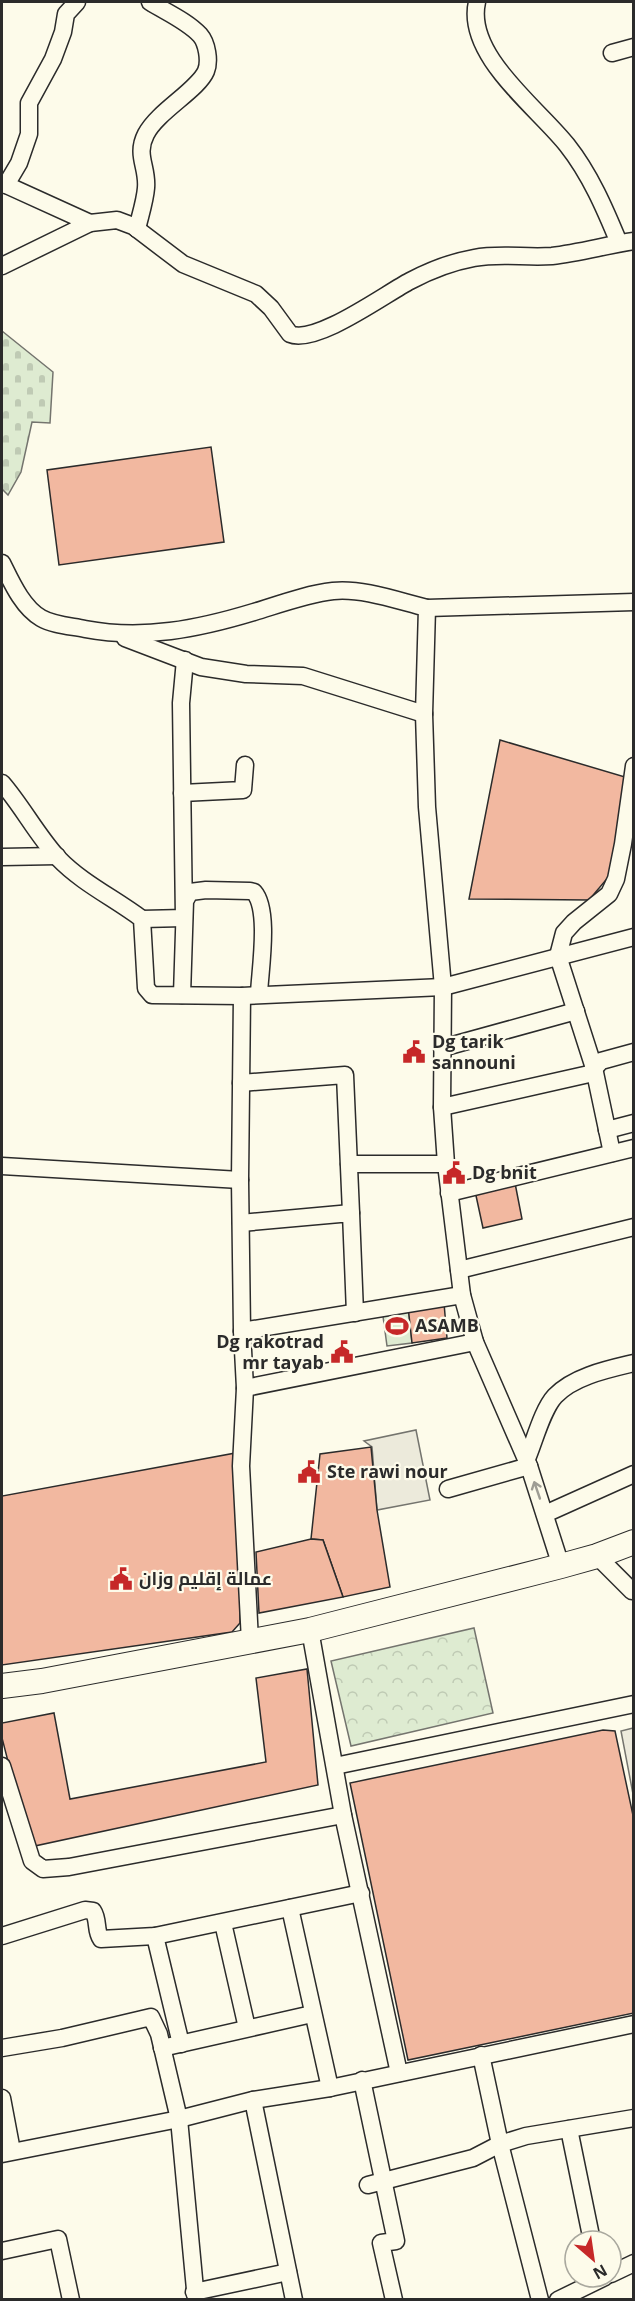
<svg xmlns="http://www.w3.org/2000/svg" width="635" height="2301" viewBox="0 0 635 2301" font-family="'Open Sans',Cairo,sans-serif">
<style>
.cemetery{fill:url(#cemetery-stones);stroke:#74746e;stroke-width:1.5}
.park{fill:url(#park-crowns);stroke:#74746e;stroke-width:1.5}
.pitch{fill:#deebd1;stroke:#74746e;stroke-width:1.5}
.parking{fill:#eceadb;stroke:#74746e;stroke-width:1.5}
.building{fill:#f2b8a0;stroke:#2b2b2b;stroke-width:1.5}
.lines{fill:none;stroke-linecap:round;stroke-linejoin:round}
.street-casing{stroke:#2b2b2b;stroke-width:19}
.secondary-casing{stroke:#2b2b2b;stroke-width:26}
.street{stroke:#fdfbea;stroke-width:16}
.secondary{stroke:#fdfbea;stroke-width:24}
.oneway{stroke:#9e9d94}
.labels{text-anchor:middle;stroke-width:4.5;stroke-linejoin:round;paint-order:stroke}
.poi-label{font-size:18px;font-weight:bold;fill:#2b2b2b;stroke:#fdfbea;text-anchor:start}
</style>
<defs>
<pattern id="cemetery-stones" width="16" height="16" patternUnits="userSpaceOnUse" patternTransform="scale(1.5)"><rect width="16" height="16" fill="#deebd1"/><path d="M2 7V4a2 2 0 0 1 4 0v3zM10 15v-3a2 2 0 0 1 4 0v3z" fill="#bfcab4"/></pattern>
<pattern id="park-crowns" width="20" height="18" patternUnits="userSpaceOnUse" patternTransform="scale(1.5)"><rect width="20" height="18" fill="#deebd1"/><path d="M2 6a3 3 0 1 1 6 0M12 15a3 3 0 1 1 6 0" fill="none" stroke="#bfcab4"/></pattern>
</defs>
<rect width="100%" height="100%" fill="#fdfbea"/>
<path class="cemetery" d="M2,331L53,372L50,423L32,422L21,472L8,495L2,489Z"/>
<path class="park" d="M474,1628L493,1713L351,1746L331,1661Z"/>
<path class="pitch" d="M408,1306L412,1343L387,1346L382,1309Z"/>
<g class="parking">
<path d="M416,1430L430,1500L377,1510L372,1447L364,1441Z"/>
<path d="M633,1728H634L633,1794L621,1731Z"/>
</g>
<g class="building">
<path d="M211,447L224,542L59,565L47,470Z"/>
<path d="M500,740L625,777L611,874L589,900L469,899Z"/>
<path d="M515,1183L522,1219L483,1228L475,1191Z"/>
<path d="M444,1303L447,1338L412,1343L408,1306Z"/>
<path d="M371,1447L377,1510L390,1587L343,1597L323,1540L311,1539L320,1454Z"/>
<path d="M241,1452L240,1623L232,1632L2,1665V1496Z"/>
<path d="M311,1539L323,1540L343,1597L259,1613L256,1552Z"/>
<path d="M307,1669L318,1785L30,1847L2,1738V1723L54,1713L70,1799L266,1762L256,1678Z"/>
<path d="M603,1730L615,1731L634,1820V2013L408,2060L350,1783Z"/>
</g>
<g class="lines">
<g class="street-casing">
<g id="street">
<path d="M477,2C465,55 537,107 567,145C590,174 605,209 619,243"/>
<path d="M612,53L634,47"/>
<path d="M2,183L90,223L2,266"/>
<path d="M6,185L19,163L29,134V103L53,59L63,32L66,14L77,2"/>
<path d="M90,223L117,220L133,226L183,264L256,294L271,308L290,334C316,345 385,294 410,281C429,271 452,262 474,258C500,253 526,258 552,256C579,253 607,245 634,241"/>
<path d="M137,229C140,216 145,201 146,188C148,167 135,155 146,134C158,111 198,90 206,71C210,61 207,43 200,35C187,21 166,12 150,2"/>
<path d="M2,563C11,581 22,607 41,618C53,625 70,626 85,629C143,640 198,629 254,612C280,604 307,594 333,591C364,588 398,601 427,608L424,714L427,807L443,987L442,1107L446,1164L462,1295L475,1342L529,1466L561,1566"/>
<path d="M427,608L634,602"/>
<path d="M125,638L201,667L246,674L303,676L424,714"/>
<path d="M2,783C22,806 37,835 58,858C82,883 114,898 142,919L146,988L152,995L242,996L443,987L634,937"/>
<path d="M182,793L243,790L245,765"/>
<path d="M2,857L57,856"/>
<path d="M142,919L184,918L181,703L185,660"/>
<path d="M182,995L185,901L190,892L206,890L250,891L254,892C270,910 260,970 259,994"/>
<path d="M242,996L240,1180L242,1331L245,1388L241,1466L250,1641"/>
<path d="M442,1048L576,1011"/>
<path d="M241,1083L345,1075L351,1213"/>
<path d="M442,1107L589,1074L601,1061L634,1052"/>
<path d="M607,1130L634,1123"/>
<path d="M612,1153L594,1068L558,956L564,933L574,922L609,894L616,879L623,844L634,766"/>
<path d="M349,1164H446"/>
<path d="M2,1166L240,1180"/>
<path d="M449,1193L634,1148"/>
<path d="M241,1223L351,1213L355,1313"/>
<path d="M459,1270L634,1227"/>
<path d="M242,1331L462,1295"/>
<path d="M245,1388L475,1342"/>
<path d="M526,1461C534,1443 542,1410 555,1396C574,1376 609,1369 634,1363"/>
<path d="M448,1489L529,1466"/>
<path d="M545,1514L634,1474"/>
<path d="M597,1556L632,1591"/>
<path d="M2,1766L32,1861L43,1869L69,1867L343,1815L310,1630"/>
<path d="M335,1766L634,1704"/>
<path d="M343,1815L399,2073"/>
<path d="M290,1908L330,2088"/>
<path d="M223,1923L247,2028"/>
<path d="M2,1936L85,1910L93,1911C99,1920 95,1931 101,1939L155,1936L361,1893"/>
<path d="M155,1936L181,2044"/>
<path d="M2,2048L62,2038L151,2017L159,2034L179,2119L196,2300"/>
<path d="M162,2048L312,2014"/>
<path d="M481,2055L500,2144L540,2300"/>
<path d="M362,2080L396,2241L381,2243L394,2300"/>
<path d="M2,2098L12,2151"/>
<path d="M253,2100L294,2300"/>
<path d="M569,2129L592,2241"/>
<path d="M2,2154L179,2119L253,2100L330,2088L634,2024"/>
<path d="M368,2185L473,2158L500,2144L526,2136L634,2118"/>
<path d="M2,2251L58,2239L71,2300"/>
<path d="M611,2274L634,2263"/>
<path d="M194,2292L288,2272"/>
<path d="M558,2300L605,2277"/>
</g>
</g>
<g class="secondary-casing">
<path id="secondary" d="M2,1686L42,1681L310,1630L561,1566L597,1556L634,1542"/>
</g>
<use href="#street" class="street"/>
<use href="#secondary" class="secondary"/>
</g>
<defs><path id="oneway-shaft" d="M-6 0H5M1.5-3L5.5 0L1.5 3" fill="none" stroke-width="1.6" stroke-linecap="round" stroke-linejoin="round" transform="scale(1.5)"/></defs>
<use class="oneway" href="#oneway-shaft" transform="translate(537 1490) rotate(-109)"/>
<defs>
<g id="civic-bare" transform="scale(1.8)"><path d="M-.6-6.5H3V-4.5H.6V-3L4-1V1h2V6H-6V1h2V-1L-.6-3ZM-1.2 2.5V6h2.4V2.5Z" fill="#c62828" stroke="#fdfbea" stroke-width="2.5" paint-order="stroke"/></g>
<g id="stadium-bare" transform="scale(1.8)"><path d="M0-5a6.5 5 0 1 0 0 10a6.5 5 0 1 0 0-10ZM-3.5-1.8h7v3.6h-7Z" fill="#c62828" stroke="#fdfbea" stroke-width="2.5" paint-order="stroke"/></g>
</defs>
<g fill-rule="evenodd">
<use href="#civic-bare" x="414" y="1052"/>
<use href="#civic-bare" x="454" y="1173"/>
<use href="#stadium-bare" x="397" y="1326"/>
<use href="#civic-bare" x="342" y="1352"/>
<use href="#civic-bare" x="309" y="1472"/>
<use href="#civic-bare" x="121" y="1579"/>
</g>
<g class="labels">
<g class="poi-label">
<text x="432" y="1048">Dg tarik<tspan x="432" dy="21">sannouni</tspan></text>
<text x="472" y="1179">Dg bnit</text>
<text x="415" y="1332">ASAMB</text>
<text x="324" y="1348" text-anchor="end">Dg rakotrad<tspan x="324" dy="21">mr tayab</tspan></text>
<text x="327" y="1478">Ste rawi nour</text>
<text x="139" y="1585">عمالة إقليم وزان</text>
</g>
</g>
<rect width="635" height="2301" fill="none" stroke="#2b2b2b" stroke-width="6"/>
<g transform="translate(593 2259) rotate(151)"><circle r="28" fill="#fdfbea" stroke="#a9a89e" stroke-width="1.5"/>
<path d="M0-4.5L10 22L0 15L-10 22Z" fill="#c62828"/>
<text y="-9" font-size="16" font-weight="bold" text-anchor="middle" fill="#2b2b2b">N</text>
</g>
</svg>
